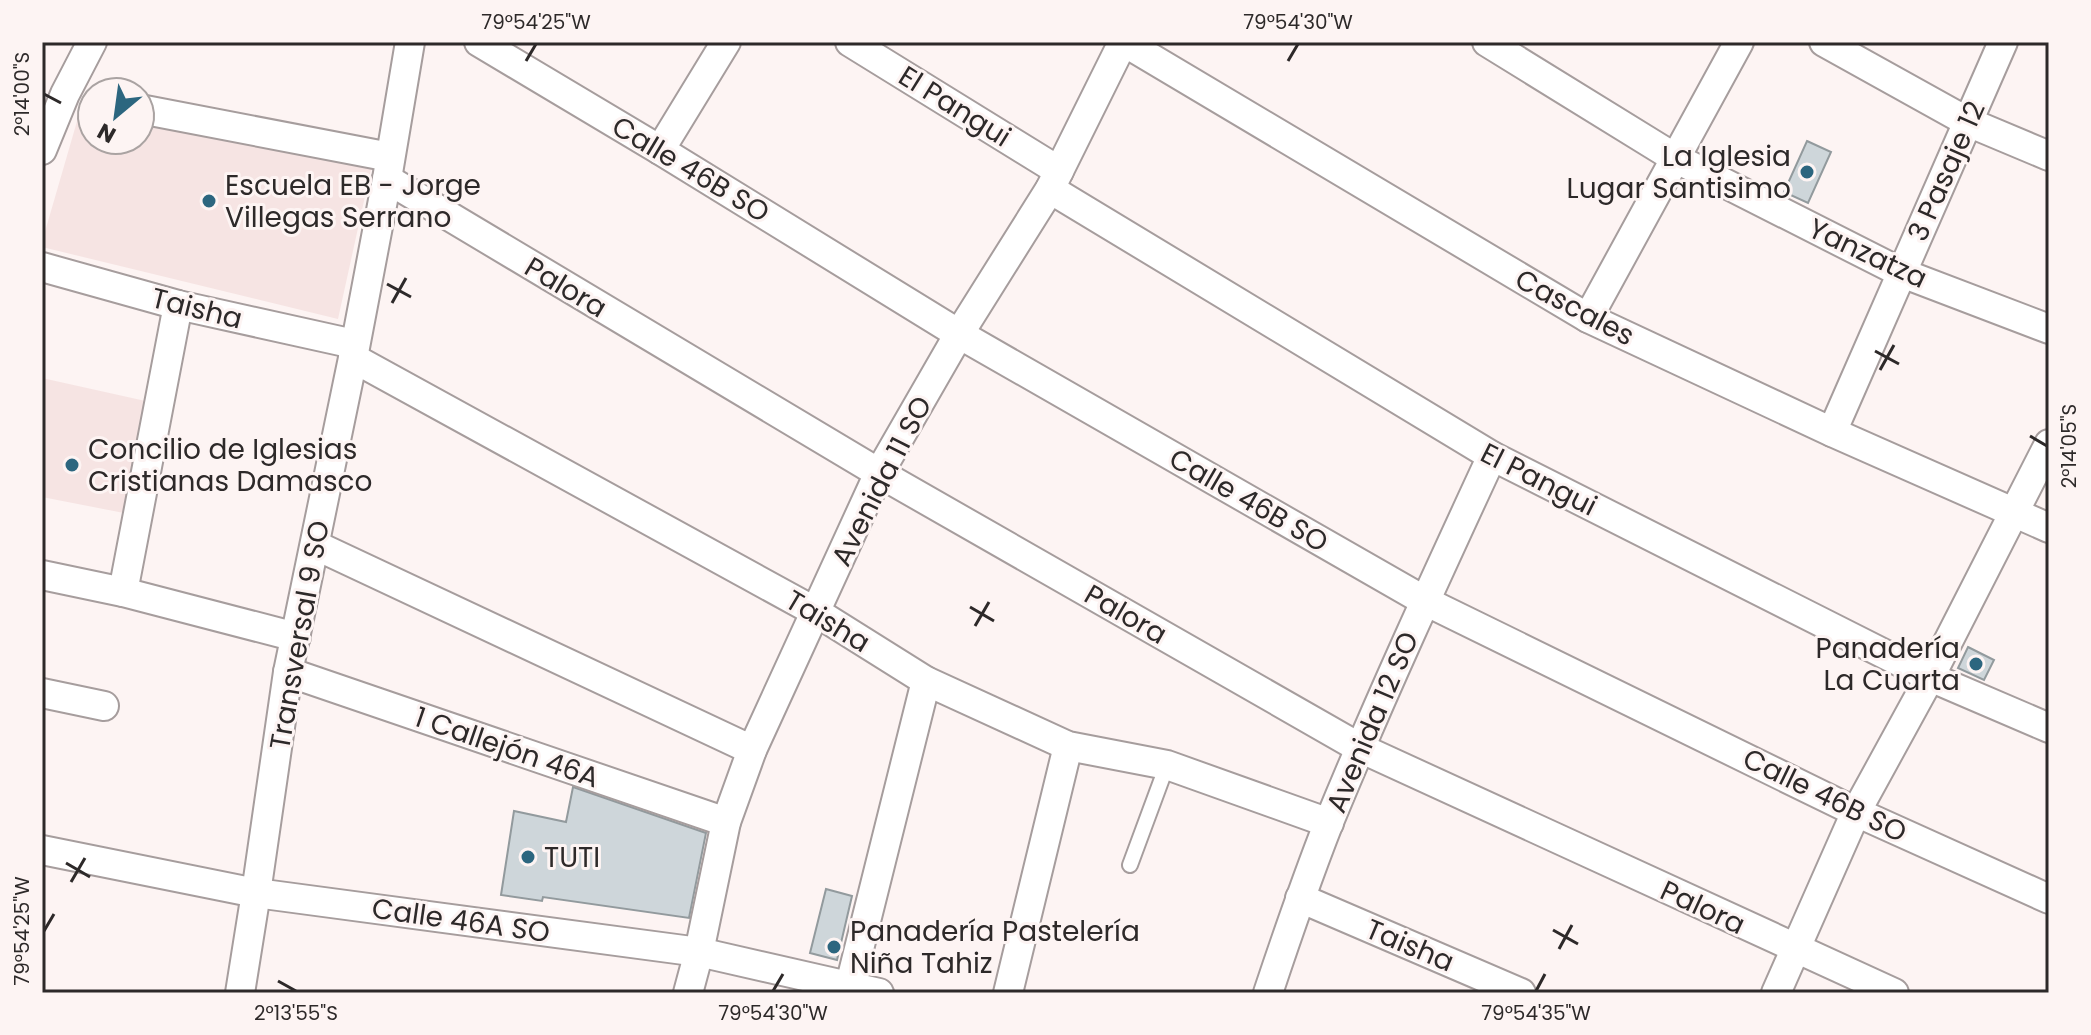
<svg xmlns="http://www.w3.org/2000/svg" width="2091" height="1035" viewBox="0 0 2091 1035" font-family="Poppins,sans-serif">
<style>
.built{fill:#f6e4e3}
.building{fill:#ced6da;stroke:#929a9d;stroke-width:2}
.lines{fill:none;stroke-linecap:round;stroke-linejoin:round}
.service-casing{stroke:#a69d9d;stroke-width:18}
.minor-casing{stroke:#a69d9d;stroke-width:32}
.service{stroke:#fff;stroke-width:14}
.minor{stroke:#fff;stroke-width:28}
.ticks{fill:none;stroke:#2d2929;stroke-width:3}
.poi-dot{fill:#2c667f;stroke:#fdf4f3;stroke-width:3}
.labels{text-anchor:middle;stroke-width:6;stroke-linejoin:round;paint-order:stroke}
.street-label{font-size:28px;fill:#2d2929;stroke:#fdf4f3}
.poi-label{font-size:28px;fill:#2d2929;stroke:#fdf4f3;text-anchor:start}
.neatline{fill:none;stroke:#2d2929;stroke-width:3}
.ticks-label{font-size:20px;text-anchor:middle;fill:#2d2929}
</style>
<rect width="100%" height="100%" fill="#fdf4f3"/>
<g class="built">
<path d="M80,111L92,113V140H140V121L373,160L338,319L42,247V242Z"/>
<path d="M42,378L150,402L129,514L42,497Z"/>
</g>
<g class="building">
<path d="M1807,141L1831,152L1808,203L1784,192Z"/>
<path d="M1968,647L1994,660L1984,680L1958,668Z"/>
<path d="M573,787L706,833L689,918L543,897L542,901L501,895L514,811L566,822Z"/>
<path d="M826,889L852,896L837,960L810,953Z"/>
</g>
<g class="lines">
<g class="service-casing">
<path id="service" d="M1130,865L1167,765"/>
</g>
<g class="minor-casing">
<g id="minor">
<path d="M479,42L660,150L959,334L1425,601L1856,812L2049,899"/>
<path d="M850,42L1059,171"/>
<path d="M1124,42L1588,318L1832,432L2049,528"/>
<path d="M1487,42L1675,158L1902,273L2049,329"/>
<path d="M1824,42L1968,122L2049,156"/>
<path d="M140,109L390,157"/>
<path d="M42,150L65,94L92,42"/>
<path d="M660,150L726,42"/>
<path d="M387,179L879,473L1360,748L1894,993"/>
<path d="M1050,189L1492,456L1930,677L2049,728"/>
<path d="M42,267L178,305L354,344"/>
<path d="M1588,318L1739,42"/>
<path d="M353,358L816,612L926,681L1068,746L1167,765L1329,823"/>
<path d="M1832,432L2003,42"/>
<path d="M315,545L752,750"/>
<path d="M42,575L123,592L296,637"/>
<path d="M123,592L178,305"/>
<path d="M288,672L726,822"/>
<path d="M42,693L104,706"/>
<path d="M42,850L256,893L699,952L879,993"/>
<path d="M1300,898L1521,993"/>
<path d="M240,993L256,893L288,672L353,358L387,179L410,42"/>
<path d="M688,993L699,952L726,822L752,750L879,473L959,334L1050,189L1123,42"/>
<path d="M848,993L926,681"/>
<path d="M1008,993L1068,746"/>
<path d="M1268,993C1287,936 1307,878 1329,822C1380,698 1436,577 1492,456"/>
<path d="M1776,993L1856,812L1930,677L2049,444"/>
</g>
</g>
<use href="#service" class="service"/>
<use href="#minor" class="minor"/>
</g>
<path class="ticks" d="M526,61L536,44M1288,61L1298,44M44,94L61,103M387,284L411,297M392,303L406,278M1875,351L1899,364M1880,370L1894,345M2030,436L2047,446M970,607L994,621M975,626L989,602M66,863L90,877M71,882L85,858M1553,930L1578,944M44,931L54,914M1559,949L1572,925M278,981L296,991M773,991L783,974M1536,991L1545,974"/>
<g class="poi-dot">
<circle cx="1807" cy="172" r="8"/>
<circle cx="209" cy="201" r="8"/>
<circle cx="72" cy="465" r="8"/>
<circle cx="1976" cy="664" r="8"/>
<circle cx="528" cy="857" r="8"/>
<circle cx="834" cy="947" r="8"/>
</g>
<g class="labels">
<g class="street-label">
<text transform="translate(955 106) rotate(32)" y="10">El Pangui</text>
<text transform="translate(691 169) rotate(31)" y="10">Calle 46B SO</text>
<text transform="translate(1946 171) rotate(-66)" y="10">3 Pasaje 12</text>
<text transform="translate(1868 253) rotate(25)" y="10">Yanzatza</text>
<text transform="translate(566 287) rotate(31)" y="10">Palora</text>
<text transform="translate(1575 307) rotate(28)" y="10">Cascales</text>
<text transform="translate(197 308) rotate(14)" y="10">Taisha</text>
<text transform="translate(1539 479) rotate(27)" y="10">El Pangui</text>
<text transform="translate(881 481) rotate(-63)" y="10">Avenida 11 SO</text>
<text transform="translate(1249 500) rotate(30)" y="10">Calle 46B SO</text>
<text transform="translate(1126 614) rotate(30)" y="10">Palora</text>
<text transform="translate(828 621) rotate(31)" y="10">Taisha</text>
<text transform="translate(299 635) rotate(-80)" y="10">Transversal 9 SO</text>
<text transform="translate(1372 722) rotate(-67)" y="10">Avenida 12 SO</text>
<text transform="translate(507 747) rotate(19)" y="10">1 Callejón 46A</text>
<text transform="translate(1825 795) rotate(26)" y="10">Calle 46B SO</text>
<text transform="translate(1703 907) rotate(25)" y="10">Palora</text>
<text transform="translate(461 920) rotate(8)" y="10">Calle 46A SO</text>
<text transform="translate(1410 945) rotate(23)" y="10">Taisha</text>
</g>
<g class="poi-label">
<text x="1791" y="166" text-anchor="end">La Iglesia<tspan x="1791" dy="32">Lugar Santisimo</tspan></text>
<text x="225" y="195">Escuela EB - Jorge<tspan x="225" dy="32">Villegas Serrano</tspan></text>
<text x="88" y="459">Concilio de Iglesias<tspan x="88" dy="32">Cristianas Damasco</tspan></text>
<text x="1960" y="658" text-anchor="end">Panadería<tspan x="1960" dy="32">La Cuarta</tspan></text>
<text x="544" y="867">TUTI</text>
<text x="850" y="941">Panadería Pastelería<tspan x="850" dy="32">Niña Tahiz</tspan></text>
</g>
</g>
<rect width="2091" height="1035" fill="none" stroke="#fdf4f3" stroke-width="88"/>
<g transform="translate(116 116) rotate(209)"><circle r="38" fill="#fdf4f3" stroke="#aaa3a2" stroke-width="2"/>
<path d="M0-6L14 30L0 20L-14 30Z" fill="#2c667f"/>
<text y="-12" font-size="22" font-weight="bold" text-anchor="middle" fill="#2d2929">N</text>
</g>
<rect x="44" y="44" width="2003" height="947" class="neatline"/>
<g class="ticks-label">
<text x="536" y="29">79°54'25"W</text>
<text x="1298" y="29">79°54'30"W</text>
<text transform="translate(22 94) rotate(-90)" y="7">2°14'00"S</text>
<text transform="translate(2069 446) rotate(-90)" y="7">2°14'05"S</text>
<text transform="translate(22 931) rotate(-90)" y="7">79°54'25"W</text>
<text x="296" y="1020">2°13'55"S</text>
<text x="773" y="1020">79°54'30"W</text>
<text x="1536" y="1020">79°54'35"W</text>
</g>
</svg>
